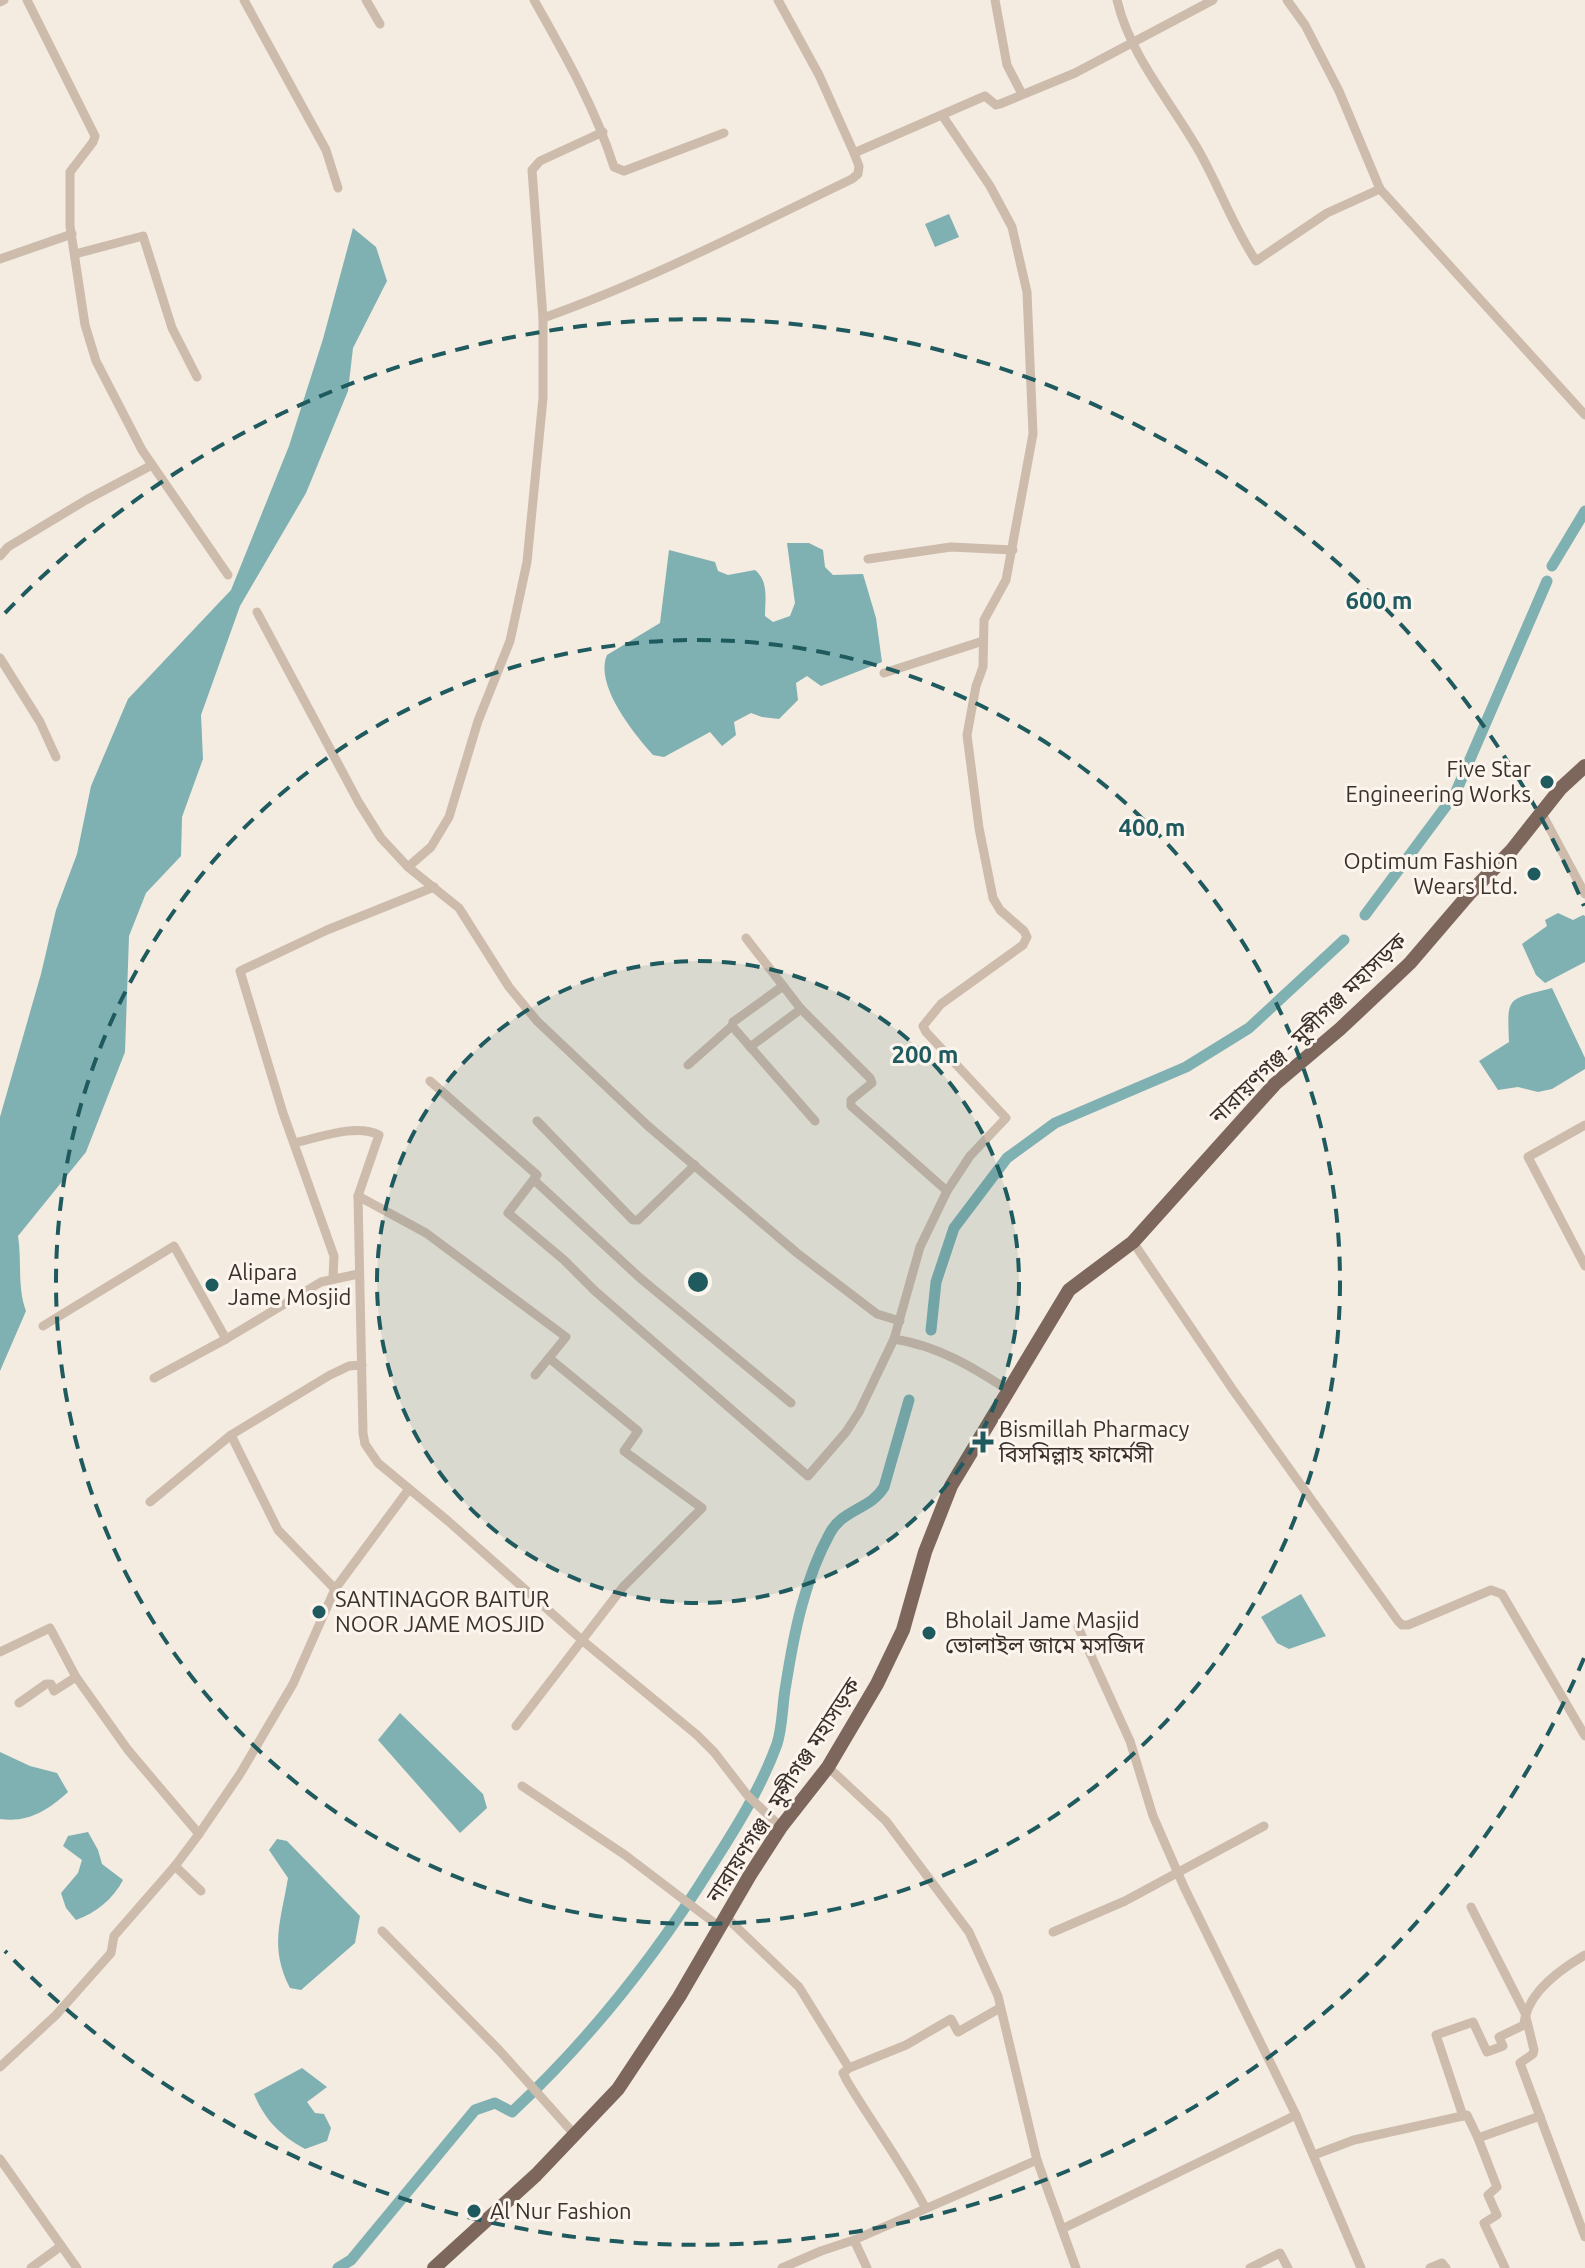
<svg xmlns="http://www.w3.org/2000/svg" width="1585" height="2268" viewBox="0 0 1585 2268" font-family="Ubuntu,'Noto Sans Bengali',sans-serif">
<style>
.water{fill:#7fb0b2}
.lines{fill:none;stroke-linecap:round;stroke-linejoin:round}
.canal{stroke:#7fb0b2;stroke-width:11}
.minor{stroke:#cdbbac;stroke-width:9}
.primary{stroke:#7d675c;stroke-width:14}
.ring{fill:none;stroke:#1f5a5e;stroke-width:4;stroke-dasharray:14 10}
.poi-dot{fill:#1f5a5e;stroke:#fbf5ee;stroke-width:3}
.labels{text-anchor:middle;stroke-width:6;stroke-linejoin:round;paint-order:stroke}
.poi-label{font-size:22px;fill:#3b302b;stroke:#fbf5ee;text-anchor:start}
.street-label{font-size:22px;fill:#3b302b;stroke:#fbf5ee}
.centre{fill:#1f5a5e;stroke:#fbf5ee;stroke-width:4}
.ring-label{font-size:24px;text-anchor:middle;font-weight:bold;fill:#1f5a5e;stroke:#fbf5ee;stroke-width:6;stroke-linejoin:round;paint-order:stroke}
</style>
<rect width="100%" height="100%" fill="#f4ebe1"/>
<g class="water">
<path d="M949,214L959,237L935,247L925,224Z"/>
<path d="M353,228L376,247L387,281L353,348L348,391L306,493L240,606L201,715L203,759L182,817L181,856L146,893L129,936L125,1052L86,1152L18,1236C22,1261 17,1287 26,1311L0,1371V1117L41,974L56,910L77,854L91,786L128,699L231,590L289,446L323,339Z"/>
<path d="M787,543H809L823,550L825,567L833,575L863,574L876,618L882,662L821,686L807,676L796,683L798,700L779,719L762,717L751,713L734,722L736,735L722,746L710,732L664,757L653,755C634,734 594,685 607,655L660,623L669,550L715,562L718,571L728,575L755,570C769,581 765,600 765,616L773,622L790,616L795,603Z"/>
<path d="M1558,913L1573,920L1583,915L1585,916V962L1545,983L1536,975L1522,944L1547,926L1545,920Z"/>
<path d="M1552,988L1585,1058V1069L1552,1089L1538,1092L1518,1087L1498,1090L1479,1061L1509,1042C1507,995 1507,1000 1552,988Z"/>
<path d="M1301,1594L1326,1636L1289,1649L1277,1643L1261,1617Z"/>
<path d="M400,1713L483,1794L487,1808L460,1833L378,1740Z"/>
<path d="M0,1752L30,1766L57,1773L68,1792C48,1810 29,1823 0,1819Z"/>
<path d="M88,1832L98,1850L102,1864L123,1880C113,1899 96,1913 76,1920L66,1908L61,1893L78,1873L82,1860L63,1846L68,1836Z"/>
<path d="M277,1839L287,1841L360,1916L355,1943L301,1990L290,1988C269,1947 281,1921 288,1878L269,1850Z"/>
<path d="M302,2068L327,2087L307,2102L315,2113L324,2114L331,2128L327,2141L305,2149C280,2135 265,2120 254,2094Z"/>
</g>
<g class="lines">
<g class="canal">
<path d="M1552,566L1585,511"/>
<path d="M1365,915L1455,794L1547,581"/>
<path d="M931,1330L936,1282L954,1228L1007,1158L1055,1123L1186,1067L1249,1028L1344,940"/>
<path d="M338,2268L351,2260L475,2110L495,2103L512,2112C589,2040 655,1957 711,1867C736,1828 761,1788 777,1744C783,1725 782,1704 786,1684C794,1633 805,1578 830,1533C843,1509 871,1509 884,1487L909,1400"/>
</g>
<g class="minor">
<path d="M27,0L95,136L93,142L70,172V226L85,325L96,361L142,450L228,575"/>
<path d="M244,0L326,150L338,188"/>
<path d="M366,0L380,24"/>
<path d="M534,0C565,55 595,107 614,167L624,171L724,133"/>
<path d="M995,0L1007,65L1022,94"/>
<path d="M1117,0C1130,55 1168,98 1196,146C1218,183 1232,225 1256,261L1327,213L1380,189L1585,415"/>
<path d="M1287,0L1305,25L1339,91L1380,189"/>
<path d="M0,2L4,0"/>
<path d="M854,153L985,96L996,105L1000,104L1075,73L1213,0"/>
<path d="M75,254L143,236L172,328L197,377"/>
<path d="M0,259L72,234"/>
<path d="M543,318C650,280 750,228 852,179L858,174L859,166L854,153L819,75L778,0"/>
<path d="M0,556L8,547L86,500L152,465"/>
<path d="M868,559L951,547L1013,550"/>
<path d="M257,612L359,803L381,838L408,867L459,908L509,987L537,1021L648,1126L797,1253L877,1314L900,1321"/>
<path d="M0,658L40,722L56,757"/>
<path d="M884,673L983,641"/>
<path d="M1541,812L1585,894"/>
<path d="M408,867L431,847L449,817L478,721L510,641L527,562L543,398V318L532,170L540,161L603,132"/>
<path d="M746,938L801,1009L870,1078L872,1083L851,1100V1106L947,1191"/>
<path d="M783,986L733,1022L732,1026L815,1121"/>
<path d="M750,1047L801,1009"/>
<path d="M688,1065L732,1026"/>
<path d="M430,1081L537,1175L508,1213L564,1260L595,1291L808,1476L846,1432L859,1412L894,1339L920,1247L947,1191L970,1156L1006,1118L926,1032L923,1026L941,1004L1023,945L1027,937L1024,931L1000,910L993,898L979,828L967,735L976,686L983,667L984,620L1006,580L1033,434L1027,292L1012,227L990,186L942,115"/>
<path d="M537,1121L633,1220H638L695,1165"/>
<path d="M1585,1125L1528,1157L1585,1266"/>
<path d="M294,1143C318,1138 356,1123 379,1135L358,1196L363,1433L365,1444L378,1463L448,1521L583,1641L697,1735L714,1752L748,1796L781,1827"/>
<path d="M534,1180L640,1278L791,1403"/>
<path d="M358,1196L426,1233L566,1337L535,1375"/>
<path d="M1133,1242L1233,1390L1398,1621L1402,1625H1408L1491,1590L1502,1594L1585,1736"/>
<path d="M333,1278L334,1256L283,1113L240,971L327,930L434,887"/>
<path d="M43,1326L174,1246L226,1339L321,1282L358,1274"/>
<path d="M894,1339C938,1346 971,1366 1008,1390"/>
<path d="M154,1378L226,1339"/>
<path d="M231,1435L278,1530L335,1589"/>
<path d="M150,1502L231,1435L330,1375L349,1366L362,1365"/>
<path d="M1078,1627L1130,1741L1153,1816L1184,1887L1296,2115L1361,2268"/>
<path d="M0,1652L50,1628L76,1677L128,1750L199,1834"/>
<path d="M19,1703L46,1684H51L54,1691L76,1677"/>
<path d="M516,1726L623,1587L702,1508L624,1451L638,1431L549,1358"/>
<path d="M828,1767L886,1821L969,1932L998,1996L1037,2160L1076,2268"/>
<path d="M522,1786L625,1855L721,1928"/>
<path d="M175,1866L201,1891"/>
<path d="M1471,1907L1525,2013L1534,2050L1533,2054L1520,2063L1585,2237"/>
<path d="M727,1918L799,1987L849,2068L906,2045L951,2019L958,2032L1000,2008"/>
<path d="M382,1931L499,2050L575,2135"/>
<path d="M1053,1932L1125,1901L1264,1826"/>
<path d="M0,2067L56,2015L111,1953L114,1936L175,1866L199,1834L240,1774L293,1684L335,1589L409,1489"/>
<path d="M849,2068L843,2073L847,2081C872,2123 902,2163 925,2207"/>
<path d="M1463,2116L1436,2035L1473,2022L1487,2052L1503,2046L1499,2037L1524,2025C1526,1994 1559,1970 1585,1955"/>
<path d="M1478,2138L1497,2187L1488,2195L1497,2215L1484,2223L1505,2268"/>
<path d="M1314,2155L1354,2140L1467,2115L1478,2138L1540,2116"/>
<path d="M0,2159L77,2268"/>
<path d="M1062,2229L1296,2115"/>
<path d="M854,2240L1037,2160"/>
<path d="M31,2268L61,2246"/>
<path d="M782,2268L821,2251L854,2240L867,2268"/>
<path d="M1250,2268L1280,2253L1288,2268"/>
<path d="M1430,2268L1442,2263L1446,2268"/>
</g>
<path class="primary" d="M434,2268L536,2175L618,2089L679,1997L750,1875L781,1827L828,1767L877,1684L903,1630L925,1552L951,1486L1069,1290L1133,1242L1275,1084L1340,1029L1410,963L1470,893L1511,851L1561,788L1585,766"/>
</g>
<circle cx="698" cy="1282" r="321" fill="#1f5a5e" fill-opacity=".12"/>
<g class="ring">
<circle cx="698" cy="1282" r="321"/>
<circle cx="698" cy="1282" r="642"/>
<path d="M1584 1658A963 963 0 0 1 5 1951M5 613A963 963 0 0 1 1584 906"/>
</g>
<g class="poi-dot">
<circle cx="1547" cy="782" r="8"/>
<circle cx="1534" cy="874" r="8"/>
<circle cx="212" cy="1285" r="8"/>
<path d="M979 1430h8v8h8v8h-8v8h-8v-8h-8v-8h8z"/>
<circle cx="319" cy="1612" r="8"/>
<circle cx="929" cy="1633" r="8"/>
<circle cx="474" cy="2211" r="8"/>
</g>
<g class="labels">
<g class="poi-label">
<text x="1531" y="777" text-anchor="end">Five Star<tspan x="1531" dy="25">Engineering Works</tspan></text>
<text x="1518" y="869" text-anchor="end">Optimum Fashion<tspan x="1518" dy="25">Wears Ltd.</tspan></text>
<text x="228" y="1280">Alipara<tspan x="228" dy="25">Jame Mosjid</tspan></text>
<text x="999" y="1437">Bismillah Pharmacy<tspan x="999" dy="25">বিসমিল্লাহ ফার্মেসী</tspan></text>
<text x="335" y="1607">SANTINAGOR BAITUR<tspan x="335" dy="25">NOOR JAME MOSJID</tspan></text>
<text x="945" y="1628">Bholail Jame Masjid<tspan x="945" dy="25">ভোলাইল জামে মসজিদ</tspan></text>
<text x="490" y="2219">Al Nur Fashion</text>
</g>
<g class="street-label">
<text transform="translate(1308 1028) rotate(-44)" y="8">নারায়ণগঞ্জ - মুন্সীগঞ্জ মহাসড়ক</text>
<text transform="translate(783 1790) rotate(-57)" y="8">নারায়ণগঞ্জ - মুন্সীগঞ্জ মহাসড়ক</text>
</g>
</g>
<circle cx="698" cy="1282" r="12" class="centre"/>
<g class="ring-label">
<text x="1379" y="609">600 m</text>
<text x="1152" y="836">400 m</text>
<text x="925" y="1063">200 m</text>
</g>
</svg>
